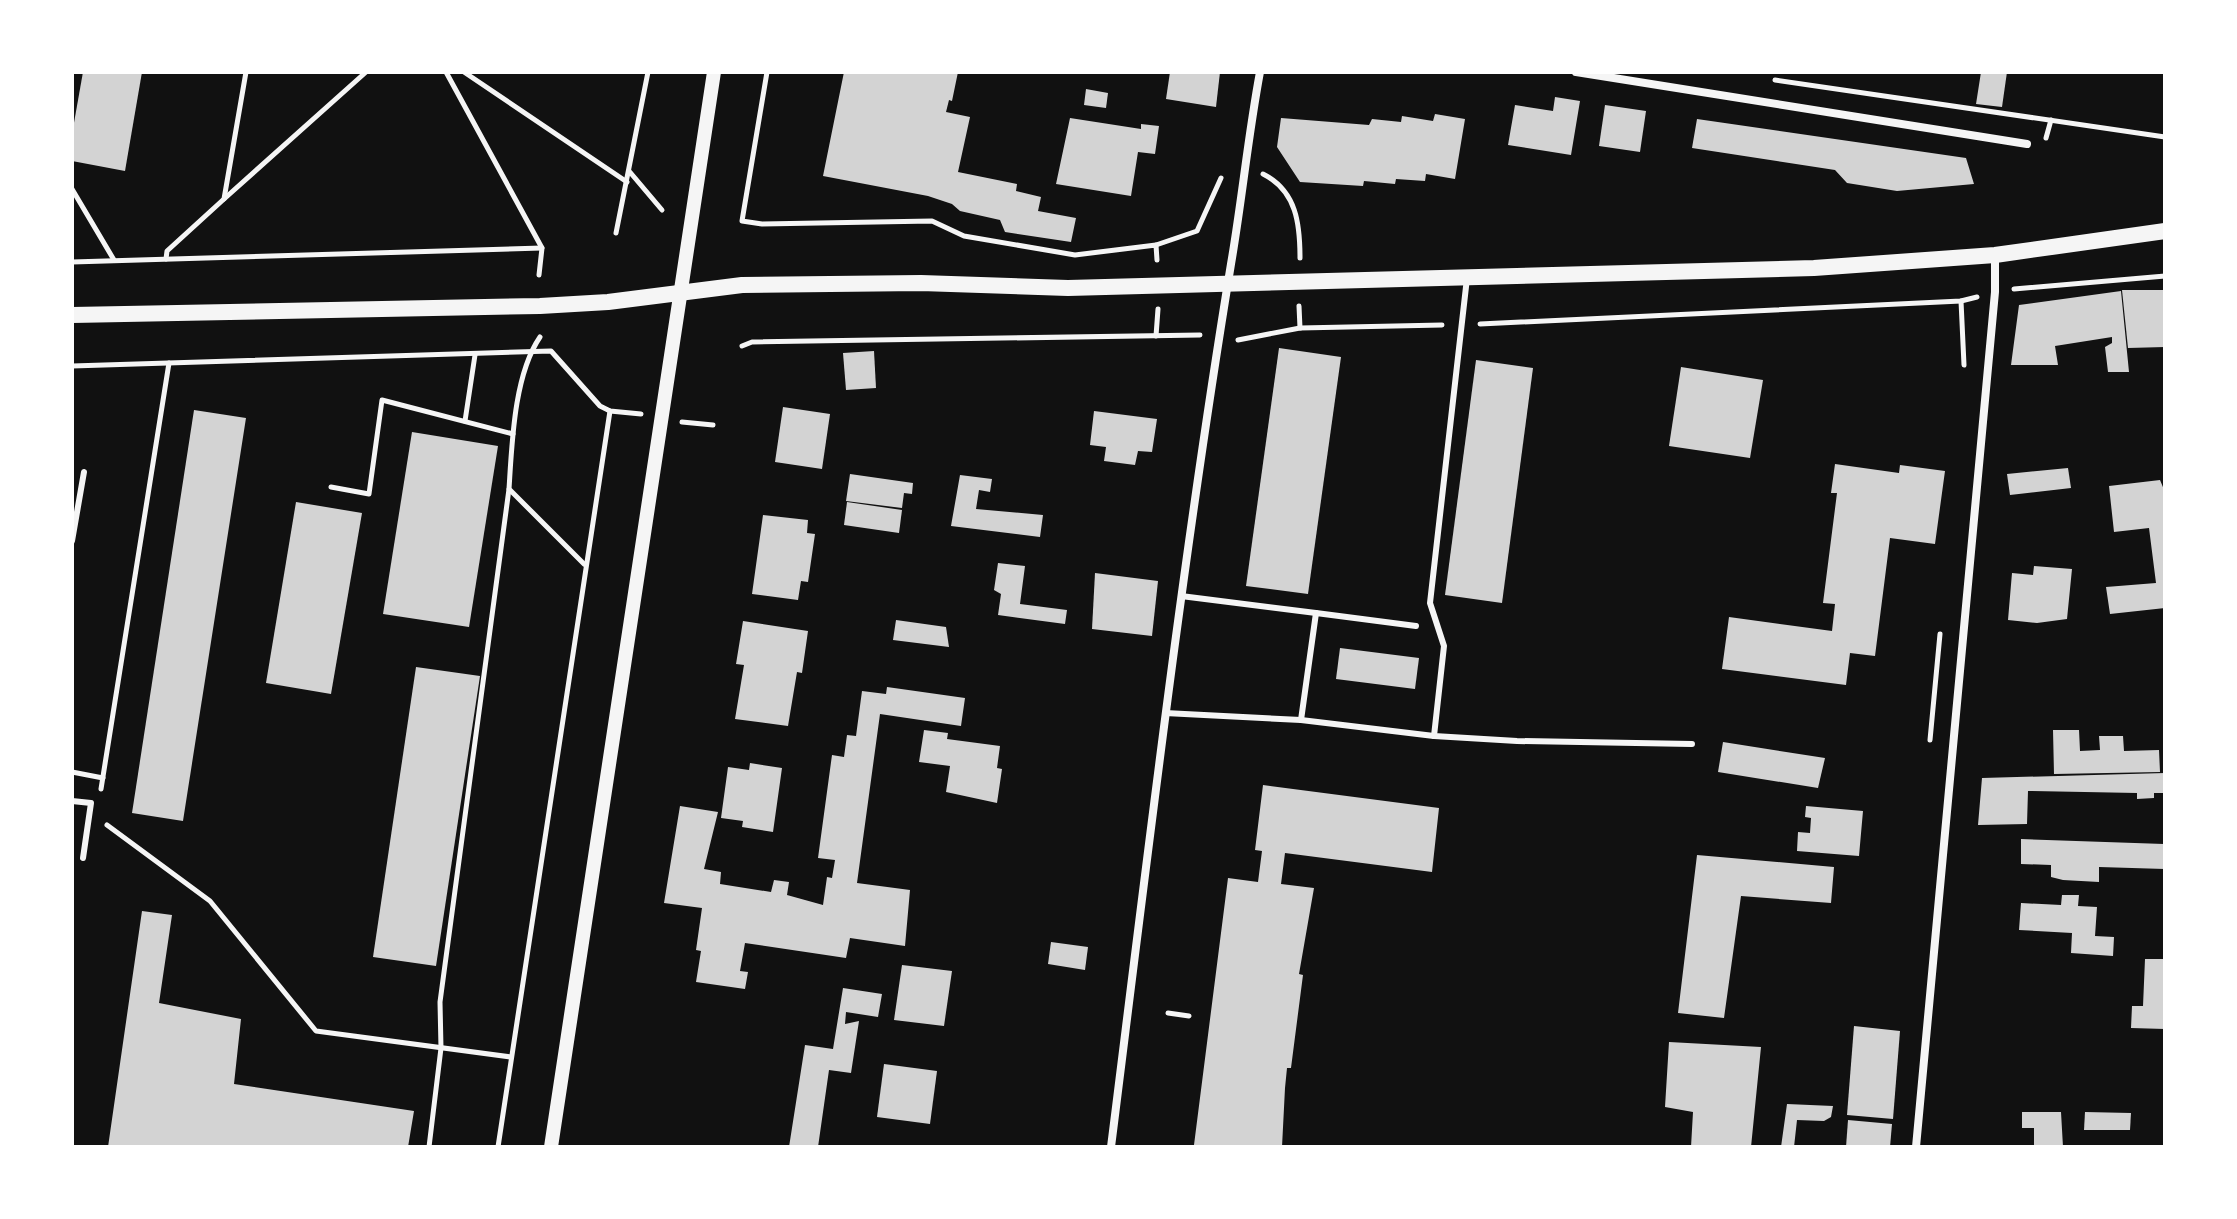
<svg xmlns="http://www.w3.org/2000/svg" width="2237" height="1219" viewBox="0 0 2237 1219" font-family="'Golos Text',sans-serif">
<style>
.building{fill:#d3d3d3}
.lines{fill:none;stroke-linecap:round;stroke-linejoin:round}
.path{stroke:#f5f5f5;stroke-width:5}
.service{stroke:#f5f5f5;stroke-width:6}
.minor{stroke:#f5f5f5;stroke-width:8}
.tertiary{stroke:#f5f5f5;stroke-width:14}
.secondary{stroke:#f5f5f5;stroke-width:16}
</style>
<rect width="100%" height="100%" fill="#111"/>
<g class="building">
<path d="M83,72H142L125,171L72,161V134Z"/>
<path d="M844,72H958L952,101L949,100L946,112L970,117L958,172L1017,184L1016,191L1041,197L1038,211L1076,218L1071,242L1005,232L1000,220L960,211L952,204L928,196L823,176Z"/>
<path d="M1170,72H1220L1216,107L1166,99Z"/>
<path d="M1981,72H2007L2002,107L1976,104Z"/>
<path d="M1086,89L1108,93L1106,108L1084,105Z"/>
<path d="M1555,97L1580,101L1571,155L1508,145L1515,105L1553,111Z"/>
<path d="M1605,105L1646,111L1640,152L1599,146Z"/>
<path d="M1435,114L1465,119L1455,179L1426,174L1425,181L1396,179L1395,184L1364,181L1363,186L1300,182L1277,147L1281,118L1369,125L1372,119L1401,122L1402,116L1433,121Z"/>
<path d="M1070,118L1141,129V124L1159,126L1155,154L1138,152L1131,196L1056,184Z"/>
<path d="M1697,119L1966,158L1974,184L1897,191L1847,183L1835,170L1692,148Z"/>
<path d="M2122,290H2165V347L2128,348Z"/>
<path d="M2121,291L2129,372H2108L2105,347L2112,343V337L2055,346L2058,365H2011L2019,305Z"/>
<path d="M1279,348L1341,357L1308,594L1246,586Z"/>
<path d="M874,351L876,388L846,390L843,353Z"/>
<path d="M1476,360L1533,368L1502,603L1445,595Z"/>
<path d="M1681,367L1763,380L1750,458L1669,446Z"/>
<path d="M783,407L830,414L822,469L775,462Z"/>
<path d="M194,410L246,418L183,821L132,813Z"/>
<path d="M1094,411L1157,419L1152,452L1138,451L1135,465L1104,461L1106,447L1090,445Z"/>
<path d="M412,432L498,446L469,627L383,614Z"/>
<path d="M1835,464L1899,473L1900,465L1945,471L1935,544L1890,538L1875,656L1850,653L1846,685L1722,669L1729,617L1832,631L1835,604L1823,603L1837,493H1831Z"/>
<path d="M2068,468L2071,488L2010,495L2007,474Z"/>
<path d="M850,474L913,483L912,494L904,493L902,508L846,501Z"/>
<path d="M960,475L992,479L990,492L979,490L976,509L1043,515L1040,537L951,526Z"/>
<path d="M2160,480L2165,492V608L2110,614L2106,587L2156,583L2149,528L2114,532L2109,486Z"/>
<path d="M296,502L362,513L331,694L266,683Z"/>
<path d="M847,502L902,510L899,533L844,525Z"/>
<path d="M763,515L808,520L807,533L815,534L808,582L801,581L798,600L752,594Z"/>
<path d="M998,563L1025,566L1020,604L1067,610L1065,624L998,615L1001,594L994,590Z"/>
<path d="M2034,566L2072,569L2067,619L2037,623L2008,620L2012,573L2033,575Z"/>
<path d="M1095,573L1158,581L1152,636L1092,629Z"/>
<path d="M896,620L946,627L949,647L893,640Z"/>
<path d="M743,621L808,631L802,673L797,672L788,726L735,719L744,665L736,664Z"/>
<path d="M1340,648L1419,658L1415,689L1336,679Z"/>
<path d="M416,667L480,676L436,966L373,957Z"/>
<path d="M887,687L965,698L961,726L880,714L857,883L910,890L905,946L850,938L846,958L745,943L740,971L748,972L745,989L696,982L701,951L696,950L702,908L664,903L680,806L718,812L704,869L721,872L720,884L771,892L774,880L789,882L787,895L823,905L827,877L832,878L835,860L818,858L832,755L844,757L847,735L856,736L862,691L886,694Z"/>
<path d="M924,730L948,733L947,739L1000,746L997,768L1002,769L997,803L946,792L950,766L919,762Z"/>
<path d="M2053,730H2079L2080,751L2100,750L2099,736H2123L2124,751L2159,750L2160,772L2054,774Z"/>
<path d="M1723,742L1825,758L1818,788L1718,772Z"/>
<path d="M750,763L782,768L773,832L742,827L743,821L721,818L728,767L749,770Z"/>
<path d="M2165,773V793H2154V798L2137,799V793L2028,791L2027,824L1978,825L1982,778Z"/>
<path d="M1263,785L1439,808L1432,872L1285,853L1281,884L1314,888L1299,974L1303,975L1291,1068H1287L1285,1088L1282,1147L1194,1145L1228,878L1258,882L1262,851L1255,850Z"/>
<path d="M1806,806L1863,811L1859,856L1797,851L1798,832L1810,833L1811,818L1805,817Z"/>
<path d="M2021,839L2164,844L2165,869L2099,867V882L2063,880L2051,877V865L2021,864Z"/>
<path d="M1697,855L1834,867L1831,903L1741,896L1724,1018L1678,1013Z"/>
<path d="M2062,895H2079L2078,906L2097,907L2095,936L2114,937L2113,956L2071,953L2072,933L2019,930L2021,903L2061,905Z"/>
<path d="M142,911L172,915L159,1003L241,1019L234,1084L414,1111L408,1147H108Z"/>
<path d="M1051,942L1088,947L1085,970L1048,964Z"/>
<path d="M2145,959H2165V1029L2131,1028L2132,1006H2143Z"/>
<path d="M902,965L952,971L944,1026L894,1020Z"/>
<path d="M843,988L882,994L878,1017L846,1012L845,1024L859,1021L851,1073L829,1070L818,1147H789L805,1045L833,1049Z"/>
<path d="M1854,1026L1900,1031L1893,1119L1847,1115Z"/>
<path d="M1669,1042L1761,1047L1751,1147H1691L1693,1112L1665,1107Z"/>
<path d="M884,1064L937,1071L930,1124L877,1117Z"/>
<path d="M1787,1104L1833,1106L1831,1117L1824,1121L1797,1120L1794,1147H1781Z"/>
<path d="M2022,1112H2061L2063,1147H2034V1128H2022Z"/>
<path d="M2085,1112L2131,1113L2130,1130H2084Z"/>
<path d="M1848,1120L1892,1124L1890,1147H1846Z"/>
</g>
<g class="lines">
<g class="path">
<path d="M446,72L542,248L539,275"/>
<path d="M464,72L627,182"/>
<path d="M767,72L742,221L762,224L932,221L964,236L1075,255L1156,245L1157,260"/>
<path d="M1775,80L2165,137"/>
<path d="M2046,138L2051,120"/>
<path d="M629,171L662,210"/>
<path d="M1263,174C1297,191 1300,225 1300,258"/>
<path d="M72,189L114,260"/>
<path d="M224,199L366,72"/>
<path d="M616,233L648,72"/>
<path d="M1156,245L1197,231L1221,178"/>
<path d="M166,259L167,251L224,199L246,72"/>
<path d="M72,262L542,248"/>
<path d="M2014,289L2165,276"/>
<path d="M1961,301L1964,365"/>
<path d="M1299,306L1300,328"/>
<path d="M1480,324L1961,301L1977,297"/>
<path d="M1156,336L1158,309"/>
<path d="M540,337C514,375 512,443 509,489L584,564"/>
<path d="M1238,340L1300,328L1442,325"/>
<path d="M742,346L752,342L1200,335"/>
<path d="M72,366L551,351L600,406L610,411L641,414"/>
<path d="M465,421L475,355"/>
<path d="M682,422L713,425"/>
<path d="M331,487L369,494L382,400L513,434"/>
<path d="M1930,740L1940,634"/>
<path d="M72,772L103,778"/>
<path d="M101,789L169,363"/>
<path d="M107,825L210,901L316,1031L511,1057"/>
<path d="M1168,1013L1189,1016"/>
<path d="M429,1147L441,1048L440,1002L509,489"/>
<path d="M498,1147L610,411"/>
</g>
<g class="service">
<path d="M72,541L84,472"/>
<path d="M1181,596L1316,613"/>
<path d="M1165,713L1301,720L1434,736L1517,741L1692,744"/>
<path d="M1301,720L1316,613L1416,626"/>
<path d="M1434,736L1444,646L1430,603L1467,278"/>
<path d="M72,801L91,803L83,858"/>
</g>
<g class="minor">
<path d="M1576,72L2027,144"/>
<path d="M1111,1147C1148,852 1183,557 1231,264C1242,200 1248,136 1260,72"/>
<path d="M1916,1147L1995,292V255"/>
</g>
<path class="tertiary" d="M551,1147L714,72"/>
<path class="secondary" d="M72,315L540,306L608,302L742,285L921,283L1068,288L1814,268L1995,255L2165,231"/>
</g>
<rect width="2237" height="1219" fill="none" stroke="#ffffff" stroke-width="148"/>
</svg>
